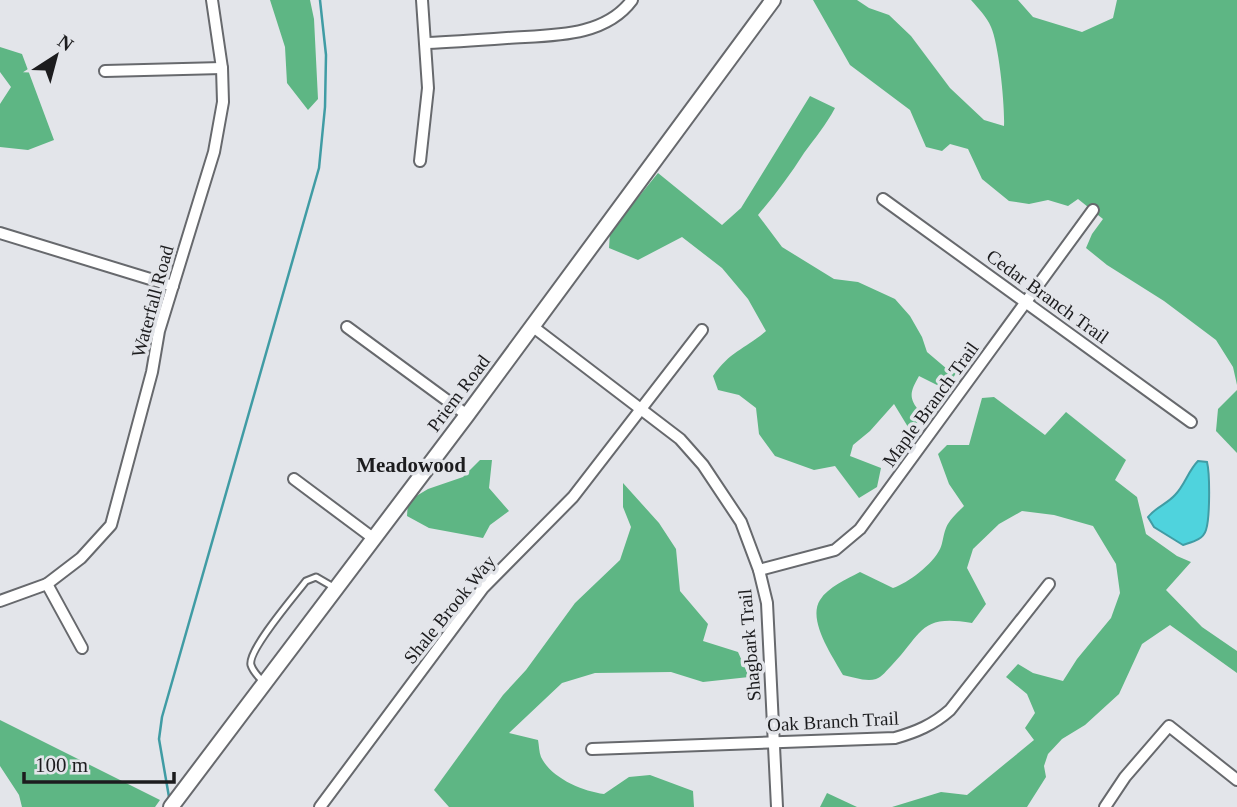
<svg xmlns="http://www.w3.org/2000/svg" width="1237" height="807" viewBox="0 0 1237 807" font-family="Georgia,serif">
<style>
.forest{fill:#5eb684}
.water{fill:#4fd3dd;stroke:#409ca4;stroke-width:2}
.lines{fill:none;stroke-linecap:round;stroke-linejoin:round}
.stream{stroke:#409ca4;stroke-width:2.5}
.lane-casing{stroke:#67696d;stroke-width:9}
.street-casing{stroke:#67696d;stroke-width:14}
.secondary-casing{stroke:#67696d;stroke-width:18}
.lane{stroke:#fff;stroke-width:5}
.street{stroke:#fff;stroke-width:10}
.secondary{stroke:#fff;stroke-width:14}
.labels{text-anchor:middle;stroke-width:7;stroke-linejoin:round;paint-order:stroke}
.street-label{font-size:19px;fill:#1c1c1e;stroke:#e3e5ea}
.neighbourhood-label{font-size:21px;font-weight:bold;fill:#1c1c1e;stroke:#e3e5ea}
</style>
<rect width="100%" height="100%" fill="#e3e5ea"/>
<g class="forest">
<path d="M270,0H310L314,19L318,99L308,110L287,83L285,47Z"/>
<path d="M813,0H857L869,8L889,15L911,36L950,88L984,120L1004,126C1005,106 999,45 991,27C987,17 978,8 971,0H1018L1033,17L1082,32L1113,18L1117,0H1237V385L1233,367L1216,340L1164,301L1107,265L1086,248L1092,234L1103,219L1078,199L1068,206L1048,200L1029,204L1009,201L982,179L968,149L950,144L942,151L926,147L910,110L850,65Z"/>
<path d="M0,47L22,54L54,140L28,150L0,147V104L11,87L0,72Z"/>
<path d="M810,96L835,108C826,125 815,138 804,153C790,175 775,195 758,215L782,247L834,279L858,282L895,299L910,316L922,337L927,352L947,369L957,371L952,380L943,388L919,376C910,392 908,398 920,412L917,424L908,427L894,404L870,431L853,445L850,456L881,468L877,487L859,498L835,466L814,470L775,456L759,434L756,408L739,395L718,390L713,376C730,351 745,349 766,331L748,299L722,268L682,237L638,260L609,248L610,232L658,173L722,225L741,208Z"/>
<path d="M1237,390V453L1216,431L1218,409Z"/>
<path d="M994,397L1045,435L1066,412L1126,460L1115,480L1137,497L1146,534L1177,556L1191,562L1166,590L1202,627L1237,651V673L1170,625L1142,644L1119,694L1085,725L1062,739L1048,754L1044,766L1046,777L1027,807H892L941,792L967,795L1034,740L1025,728L1035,713L1027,694L1006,677L1018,664L1033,673L1063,681L1077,659L1111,618L1120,593L1116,564L1093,526L1054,515L1022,511L999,524L973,549L967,568L986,604L972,623C919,614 923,633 892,665C887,670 882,677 876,679C866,682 853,677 843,675C833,657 807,620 820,600C828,587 847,579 860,572L893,588C908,583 933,564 940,549C943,543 943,535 946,528C949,520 958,512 964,506L949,484L938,454L947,445H969L982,398Z"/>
<path d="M480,460H492L489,488L509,511L490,525L483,538L429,528L407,516L408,501L428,489L463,477Z"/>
<path d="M623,483L659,523L676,549L680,591L708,624L703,641L738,652L749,677L703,682L671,672L595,673L562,683L509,733L538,740C539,745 539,752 541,757C551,778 582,791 604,794L629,777L650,775L693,791L694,807H449L434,790L503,695L526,670L575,603L620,560L631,527L623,507Z"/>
<path d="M0,720L160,800L155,807H22L19,795L0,766Z"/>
<path d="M827,793L857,807H820Z"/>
</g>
<path class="water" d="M1198,461L1207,462C1210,474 1210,518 1206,530C1203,540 1192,542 1183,545L1154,527L1148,517C1156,507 1167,504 1175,495C1185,485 1188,471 1198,461Z"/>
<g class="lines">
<path class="stream" d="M169,797L159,739L162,717L319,168L325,107L326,55L320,0"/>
<g class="lane-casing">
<path id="lane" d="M264,683C260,678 253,672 251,665C247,651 296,594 306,581L316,577L335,588"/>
</g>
<g class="street-casing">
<g id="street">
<path d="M427,43C453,42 480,40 507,38C550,35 604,38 632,0"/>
<path d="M105,71L222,68"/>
<path d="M420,161L428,88L422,0"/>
<path d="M883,199L1191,422"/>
<path d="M0,233L173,286"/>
<path d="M532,326L680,439L703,465L741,522L759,570L767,603L777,807"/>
<path d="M347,327L467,415"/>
<path d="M294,479L373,538"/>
<path d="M759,570L835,550L860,529L1093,210"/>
<path d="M47,584L82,648"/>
<path d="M0,601L47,584L81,558L111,525L152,372L159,331L214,152L223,102L222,68L212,0"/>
<path d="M592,749L895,738C916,732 933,725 950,710L1049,584"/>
<path d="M320,807L483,588L573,497L702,330"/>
<path d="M1105,807L1125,777L1169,726L1237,780"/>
</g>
</g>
<g class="secondary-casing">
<path id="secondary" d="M171,807L467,415L773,0"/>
</g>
<use href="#lane" class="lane"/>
<use href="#street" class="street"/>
<use href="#secondary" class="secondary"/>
</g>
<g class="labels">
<g class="street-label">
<text transform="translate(1048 296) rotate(36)" y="7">Cedar Branch Trail</text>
<text transform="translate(152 301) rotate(-75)" y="7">Waterfall Road</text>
<text transform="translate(458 393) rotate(-53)" y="7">Priem Road</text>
<text transform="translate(930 404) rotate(-54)" y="7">Maple Branch Trail</text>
<text transform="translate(449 609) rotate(-51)" y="7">Shale Brook Way</text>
<text transform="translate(749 645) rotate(-95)" y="7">Shagbark Trail</text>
<text transform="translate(833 721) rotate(-3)" y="7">Oak Branch Trail</text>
</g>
<g class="neighbourhood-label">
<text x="411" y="472">Meadowood</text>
</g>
</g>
<g transform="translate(56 56) rotate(36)" stroke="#e3e5ea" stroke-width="5" paint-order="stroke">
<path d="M0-5L12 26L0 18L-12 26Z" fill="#1c1c1e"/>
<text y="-10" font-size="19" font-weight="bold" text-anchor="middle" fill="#1c1c1e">N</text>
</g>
<path d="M24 772v10h150v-10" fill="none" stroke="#1c1c1e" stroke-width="3.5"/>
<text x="35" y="772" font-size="21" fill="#1c1c1e" stroke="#e3e5ea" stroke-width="5" paint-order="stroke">100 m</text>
</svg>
